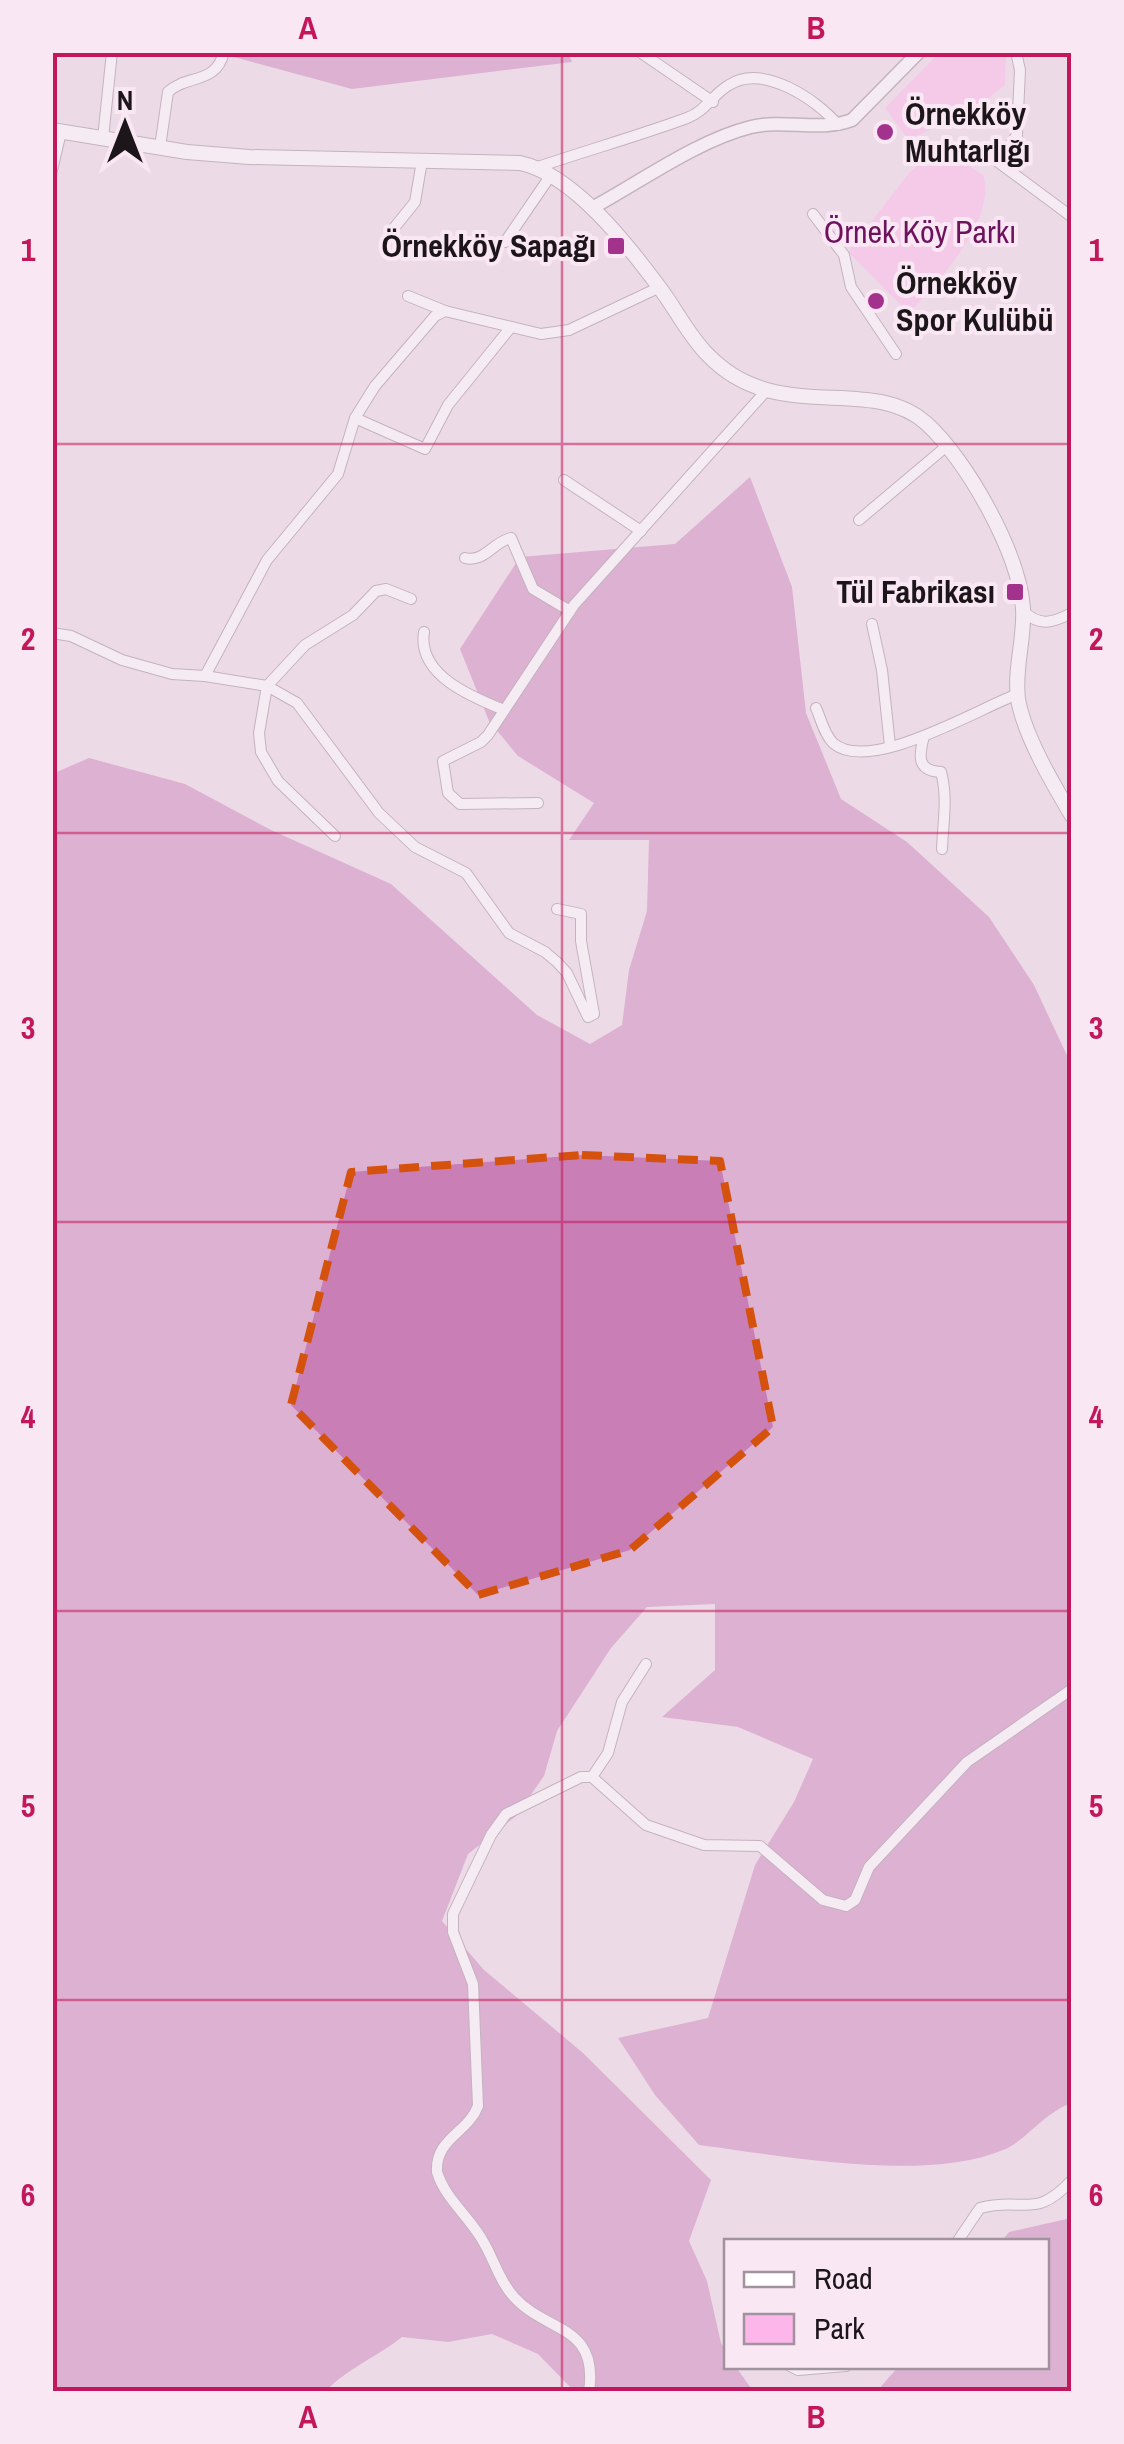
<svg xmlns="http://www.w3.org/2000/svg" width="1124" height="2444" viewBox="0 0 1124 2444" font-family="'Archivo Narrow',sans-serif">
<style>
.green{fill:#fcb6e9}
.forest{fill:#c97eb6}
.lines{fill:none;stroke-linecap:round;stroke-linejoin:round}
.minor-casing{stroke:#93828e;stroke-width:12}
.tertiary-casing{stroke:#93828e;stroke-width:15}
.secondary-casing{stroke:#93828e;stroke-width:16}
.minor{stroke:#fff;stroke-width:10}
.tertiary{stroke:#fff;stroke-width:12}
.secondary{stroke:#fff;stroke-width:14}
.marked{fill:none;stroke:#d4520d;stroke-width:8;stroke-dasharray:20 12;stroke-linejoin:round}
.grid{fill:none;stroke:#c2185b;stroke-width:2.5;stroke-opacity:0.55}
.poi-dot{fill:#a3328d;stroke:#fae7f4;stroke-width:4}
.labels{text-anchor:middle;stroke-width:8;stroke-linejoin:round;paint-order:stroke}
.poi-label{font-size:32px;font-weight:bold;fill:#1c161a;stroke:#fae7f4;text-anchor:start}
.park-label{font-size:32px;fill:#6d135d;stroke:#fae7f4}
.neatline{fill:none;stroke:#c2185b;stroke-width:4}
.grid-label{font-size:32px;text-anchor:middle;font-weight:bold;fill:#c2185b}
</style>
<rect width="100%" height="100%" fill="#eddae7"/>
<g class="green">
<path d="M940,52L1006,53L1005,85L967,115L908,139L885,108Z"/>
<path d="M940,146L983,175C998,219 937,283 909,313L848,252L909,173Z"/>
</g>
<g class="forest">
<path d="M568,52L572,62L352,89L219,53Z"/>
<path d="M750,477L792,587L806,713L841,799L907,842L989,917L1034,985L1071,1064V2103C1041,2115 1026,2141 1003,2150C924,2183 784,2156 699,2145L655,2095L618,2038L708,2018L755,1865L794,1802L813,1759L738,1727L662,1717L715,1670V1604L647,1607L611,1648L557,1731L544,1776L516,1816L468,1854L442,1921L483,1969L583,2053L711,2180L689,2241L707,2281L721,2343L726,2351V2366L736,2367L753,2391H574L538,2354L492,2334L448,2342L402,2337C378,2356 345,2370 326,2391L54,2392L52,774L89,758L185,784L271,830L391,884L537,1015L590,1044L622,1025L629,970L647,911L649,840H569L594,803L518,756L489,721L460,649L520,557L675,544Z"/>
<path d="M1071,2218V2391H877L898,2367L1046,2366V2242L1002,2241L1009,2232Z"/>
</g>
<g class="lines">
<g class="minor-casing">
<g id="minor">
<path d="M640,52L713,102"/>
<path d="M1016,52L1020,70L1017,135L998,162L1072,217"/>
<path d="M103,138L112,52"/>
<path d="M160,147L168,92C187,74 216,85 224,52"/>
<path d="M538,167C588,150 638,136 687,118C706,111 713,94 729,85C763,63 817,100 838,125"/>
<path d="M52,170L61,132"/>
<path d="M813,214L844,255L851,287L896,354"/>
<path d="M394,228L415,202L422,161"/>
<path d="M505,242L551,175"/>
<path d="M408,296L445,311"/>
<path d="M355,418L425,449L448,405L511,327"/>
<path d="M564,480L641,531"/>
<path d="M859,520L948,445"/>
<path d="M465,558C484,563 493,542 511,538L533,589L570,611"/>
<path d="M1023,611C1040,627 1052,623 1072,613"/>
<path d="M872,624L882,670L890,746"/>
<path d="M424,632C417,675 472,697 504,710"/>
<path d="M52,633L71,636L122,660L172,674L205,676L267,686L297,703L379,813L415,847L466,873L509,933L545,952L557,962L567,973L588,1017L594,1014L581,941V914L557,909"/>
<path d="M205,676L267,560L338,474L355,418L375,386L435,316L445,311L541,334L569,330L660,287"/>
<path d="M816,708C821,719 824,734 833,743C869,775 979,708 1018,694"/>
<path d="M924,736C919,755 916,771 941,772C948,798 943,822 942,849"/>
<path d="M538,803L460,804L448,793L443,761L481,742L488,735L574,605L766,391"/>
<path d="M335,836L278,781L261,752L259,733L267,686L305,645L353,615L376,591L386,589L411,599"/>
<path d="M592,1777L608,1753L622,1702L646,1664"/>
<path d="M957,2242L980,2208C1024,2196 1034,2221 1072,2180"/>
<path d="M790,2366L798,2370L846,2366"/>
<path d="M589,2392C599,2324 546,2333 514,2297C500,2282 494,2260 484,2243C471,2218 445,2199 437,2172C435,2138 468,2133 478,2106L473,1984L453,1932V1914L491,1835L506,1814L581,1777H592L646,1825L704,1845L760,1846L823,1900L846,1906L855,1900L869,1867L967,1762L1072,1689"/>
</g>
</g>
<g class="tertiary-casing">
<path id="tertiary" d="M592,208C640,182 698,140 751,127C784,119 820,132 852,120L919,52"/>
</g>
<g class="secondary-casing">
<path id="secondary" d="M52,130L187,152L249,157L520,163C573,174 628,245 659,287C676,309 688,335 708,355C777,427 870,373 926,423C967,460 1019,553 1023,608C1025,638 1014,668 1018,699C1024,735 1053,784 1072,816"/>
</g>
<use href="#minor" class="minor"/>
<use href="#tertiary" class="tertiary"/>
<use href="#secondary" class="secondary"/>
</g>
<path d="M0 0H1124V2444H0ZM582,1155L720,1161L773,1427L630,1550L478,1595L291,1405L351,1172Z" fill="#eddae7" fill-opacity=".55" fill-rule="evenodd"/>
<path class="marked" d="M582,1155L720,1161L773,1427L630,1550L478,1595L291,1405L351,1172Z"/>
<path class="grid" d="M562,52V2392M52,444H1072M52,833H1072M52,1222H1072M52,1611H1072M52,2000H1072"/>
<g class="poi-dot">
<circle cx="885" cy="132" r="10"/>
<rect x="606" y="236" width="20" height="20" rx="5"/>
<circle cx="876" cy="301" r="10"/>
<rect x="1005" y="582" width="20" height="20" rx="5"/>
</g>
<g class="labels">
<g class="poi-label">
<text x="905" y="125">Örnekköy<tspan x="905" dy="37">Muhtarlığı</tspan></text>
<text x="596" y="257" text-anchor="end">Örnekköy Sapağı</text>
<text x="896" y="294">Örnekköy<tspan x="896" dy="37">Spor Kulübü</tspan></text>
<text x="995" y="603" text-anchor="end">Tül Fabrikası</text>
</g>
<g class="park-label">
<text x="920" y="243">Örnek Köy Parkı</text>
</g>
</g>
<rect width="1124" height="2444" fill="none" stroke="#fae7f4" stroke-width="110"/>
<rect x="724" y="2239" width="325" height="130" fill="#fae7f4" stroke="#a1939d" stroke-width="2.5"/>
<rect x="744" y="2272" width="50" height="15" fill="#ffffff" stroke="#a1939d" stroke-width="2.5"/>
<text x="814" y="2289" font-size="30" fill="#1c161a">Road</text>
<rect x="744" y="2314" width="50" height="30" fill="#fcb6e9" stroke="#a1939d" stroke-width="2.5"/>
<text x="814" y="2339" font-size="30" fill="#1c161a">Park</text>
<g transform="translate(125 125)" stroke="#fae7f4" stroke-width="8" paint-order="stroke">
<path d="M0-8L18 38L0 25L-18 38Z" fill="#1c161a"/>
<text y="-15" font-size="28" font-weight="bold" text-anchor="middle" fill="#1c161a">N</text>
</g>
<rect x="55" y="55" width="1014" height="2334" class="neatline"/>
<g class="grid-label">
<text x="308" y="39">A</text>
<text x="816" y="39">B</text>
<text x="28" y="261">1</text>
<text x="1096" y="261">1</text>
<text x="28" y="650">2</text>
<text x="1096" y="650">2</text>
<text x="28" y="1039">3</text>
<text x="1096" y="1039">3</text>
<text x="28" y="1428">4</text>
<text x="1096" y="1428">4</text>
<text x="28" y="1817">5</text>
<text x="1096" y="1817">5</text>
<text x="28" y="2206">6</text>
<text x="1096" y="2206">6</text>
<text x="308" y="2428">A</text>
<text x="816" y="2428">B</text>
</g>
</svg>
